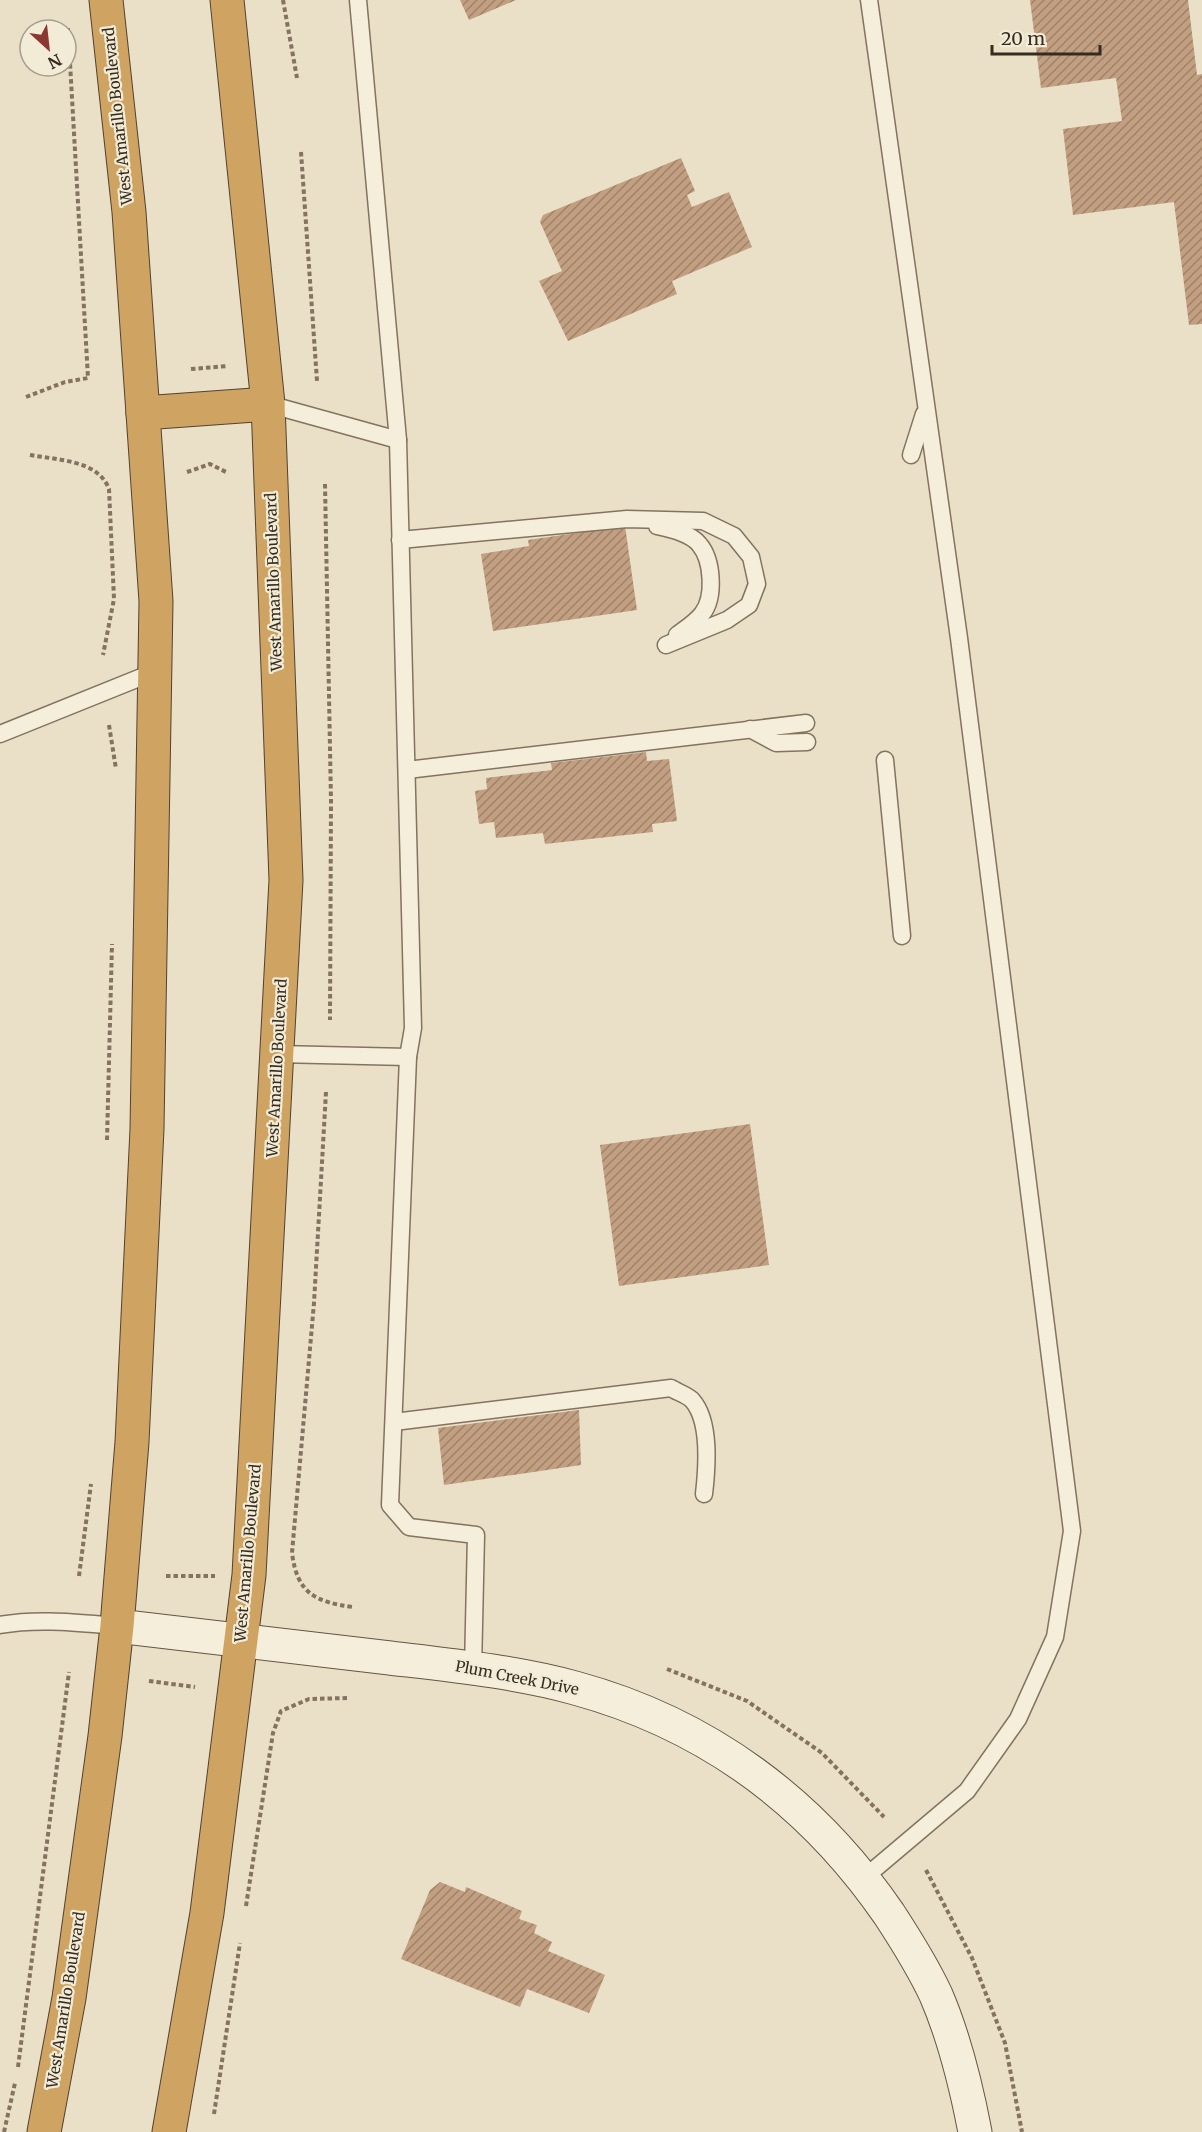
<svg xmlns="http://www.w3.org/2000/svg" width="1202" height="2132" viewBox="0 0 1202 2132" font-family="Merriweather,serif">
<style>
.building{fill:url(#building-hatch)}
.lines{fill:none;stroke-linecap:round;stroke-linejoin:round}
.lane-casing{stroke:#83735f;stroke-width:19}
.secondary-casing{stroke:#655542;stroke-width:35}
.highway-casing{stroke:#524232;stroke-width:35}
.path{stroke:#83735f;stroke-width:4;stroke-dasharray:4.5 3;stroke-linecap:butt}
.lane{stroke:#f5eeda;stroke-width:16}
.secondary{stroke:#f5eeda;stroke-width:33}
.highway{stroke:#cfa362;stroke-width:33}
.labels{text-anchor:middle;stroke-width:4.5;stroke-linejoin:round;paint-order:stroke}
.street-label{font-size:15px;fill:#352b21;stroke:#f2ebd6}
</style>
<defs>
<pattern id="building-hatch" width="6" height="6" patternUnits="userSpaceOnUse" patternTransform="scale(1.5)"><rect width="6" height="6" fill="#c39f81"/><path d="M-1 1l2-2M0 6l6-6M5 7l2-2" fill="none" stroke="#9f8269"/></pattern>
</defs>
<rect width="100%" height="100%" fill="#e9e0c7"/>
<g class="building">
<path d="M460,0H516L469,20Z"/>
<path d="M1030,0H1188L1197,75L1202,74V324L1189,325L1174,202L1073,215L1063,129L1122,121L1116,78L1041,88Z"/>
<path d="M681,158L695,191L687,195L692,207L729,192L752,247L672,281L677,294L568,341L539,281L562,271L540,222L543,215Z"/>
<path d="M625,526L637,610L493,631L481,554L529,546L528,540Z"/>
<path d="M646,752L647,761L669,759L677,821L652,824L653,832L545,844L543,833L496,838L494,822L479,824L475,791L487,789L486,778L552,770L551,763Z"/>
<path d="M750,1124L769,1265L619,1286L600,1145Z"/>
<path d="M579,1410L581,1465L444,1485L438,1428Z"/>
<path d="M440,1882L465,1892L466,1887L522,1911L519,1919L537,1925L534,1933L552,1942L548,1951L605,1975L589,2013L527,1989L520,2007L401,1959L430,1890Z"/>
</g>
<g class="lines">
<g class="lane-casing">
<g id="lane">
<path d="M268,404L398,440"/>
<path d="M911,455L924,414"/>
<path d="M657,526C670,529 690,533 699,544C713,560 715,598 702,614C696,622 685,629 677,635"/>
<path d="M400,540L627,519L703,521L734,536L751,557L757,584L749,605L727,620L666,645"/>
<path d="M750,729L776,743L807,742"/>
<path d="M0,734L154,672"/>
<path d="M885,760L902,936"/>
<path d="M407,770L806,723"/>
<path d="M277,1054L408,1057L413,1028L398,440L358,0"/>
<path d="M408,1057L390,1505L409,1527L476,1535L473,1669"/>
<path d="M394,1422L671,1388C677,1392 687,1395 692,1400C711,1421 707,1468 704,1494"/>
<path d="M0,1625C38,1618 79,1623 117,1626"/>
<path d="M864,1878L967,1791L1018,1719L1055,1637L1072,1531L959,638L869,0"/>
</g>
</g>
<g class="secondary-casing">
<path id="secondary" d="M117,1626C208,1637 299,1647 390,1658C449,1665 518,1672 575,1688C707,1724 812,1802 889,1914C906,1940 923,1967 936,1995C955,2039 966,2085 975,2132"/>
</g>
<g class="highway-casing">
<g id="highway">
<path d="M143,413L268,404"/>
<path d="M44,2132L69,1998L105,1736L117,1626L132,1442L147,1129L156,601L129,212L106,0"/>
<path d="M169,2132L207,1913L249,1575L286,880L268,404L227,0"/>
</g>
</g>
<g class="path">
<path d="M283,0L297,78"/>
<path d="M301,152L317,381"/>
<path d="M191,369L228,366"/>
<path d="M26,397L65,382L88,378L68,28"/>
<path d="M30,455C58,460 98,460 109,489L114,599L103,655"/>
<path d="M187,472L210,464L228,473"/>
<path d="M325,484L331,801L330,1020"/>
<path d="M109,725L116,769"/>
<path d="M326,1092L314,1303L292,1553C297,1593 315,1602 353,1607"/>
<path d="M107,1140L112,944"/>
<path d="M79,1576L91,1484"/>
<path d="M166,1576H215"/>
<path d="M667,1669L747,1701L822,1753L884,1817"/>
<path d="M149,1681L195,1687"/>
<path d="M926,1870L972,1958L1005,2043L1022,2132"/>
<path d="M246,1906L273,1733L281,1711L309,1699L348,1698"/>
<path d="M18,2067L69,1672"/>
<path d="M214,2114L240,1943"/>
<path d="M4,2132L15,2083"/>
</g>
<use href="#lane" class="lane"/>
<use href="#secondary" class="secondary"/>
<use href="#highway" class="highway"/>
</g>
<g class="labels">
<g class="street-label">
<text transform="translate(118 116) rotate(-96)" y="5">West Amarillo Boulevard</text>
<text transform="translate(274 582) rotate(-92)" y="5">West Amarillo Boulevard</text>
<text transform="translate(277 1068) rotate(-87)" y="5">West Amarillo Boulevard</text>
<text transform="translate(248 1553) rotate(-85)" y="5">West Amarillo Boulevard</text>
<text transform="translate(517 1678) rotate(11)" y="5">Plum Creek Drive</text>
<text transform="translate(66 2000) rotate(-81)" y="5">West Amarillo Boulevard</text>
</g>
</g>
<g transform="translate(48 48) rotate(153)"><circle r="28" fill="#f2ebd6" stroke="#a69e8e" stroke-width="1.5"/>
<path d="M0-4.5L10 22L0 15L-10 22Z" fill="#8b3835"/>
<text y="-9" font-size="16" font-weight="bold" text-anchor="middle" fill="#352b21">N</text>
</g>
<path d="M992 45v9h108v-9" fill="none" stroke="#352b21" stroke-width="3"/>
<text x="1001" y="45" font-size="18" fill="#352b21" stroke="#f2ebd6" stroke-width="4.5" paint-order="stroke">20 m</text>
</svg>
